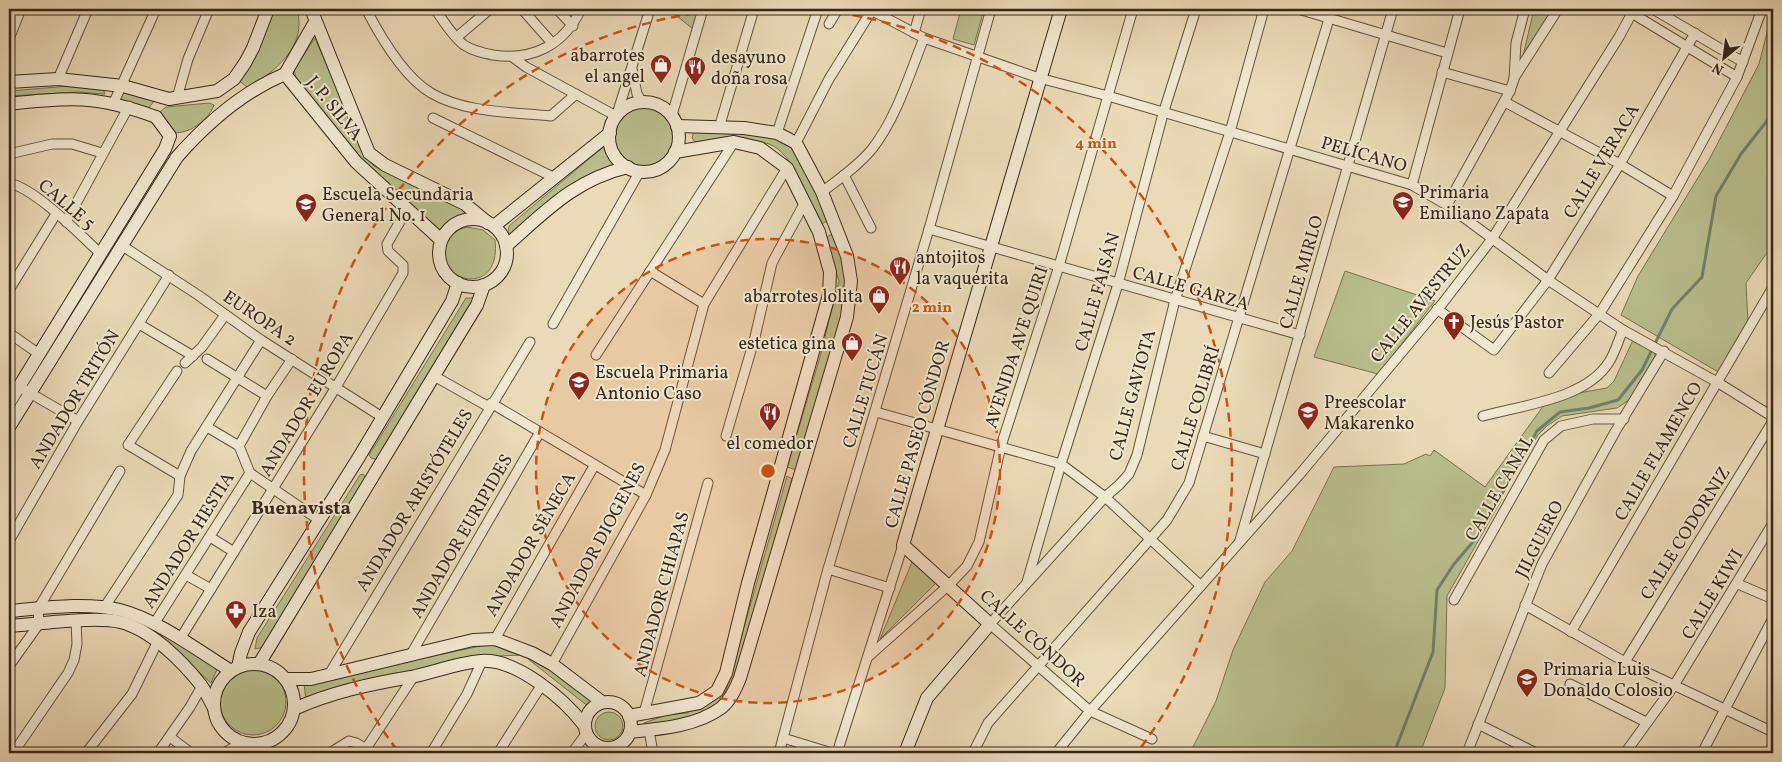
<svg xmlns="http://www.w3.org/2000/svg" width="1782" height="762" viewBox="0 0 1782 762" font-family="Vollkorn,serif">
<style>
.green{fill:#b9bf8d;stroke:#787354}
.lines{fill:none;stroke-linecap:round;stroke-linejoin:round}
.stream{stroke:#71806f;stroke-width:3}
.street-casing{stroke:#635441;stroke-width:11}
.secondary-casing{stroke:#36271a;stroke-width:14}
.street{stroke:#f2e7d0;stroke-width:9}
.secondary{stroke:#f2e7d0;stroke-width:12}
.ring{fill:none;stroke:#cd520e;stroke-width:2.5;stroke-dasharray:9 6}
.labels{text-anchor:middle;stroke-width:4;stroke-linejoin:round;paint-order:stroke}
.poi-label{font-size:18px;fill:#36271a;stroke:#f2e7d0;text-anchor:start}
.street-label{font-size:18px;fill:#36271a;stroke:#f2e7d0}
.neighbourhood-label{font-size:19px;font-weight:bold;fill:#36271a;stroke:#f2e7d0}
.centre{fill:#cd520e;stroke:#f2e7d0;stroke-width:2.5}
.ring-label{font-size:15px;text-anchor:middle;font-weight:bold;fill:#cd520e;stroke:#f2e7d0;stroke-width:4;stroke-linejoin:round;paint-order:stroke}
</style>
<rect width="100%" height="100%" fill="#ebdab7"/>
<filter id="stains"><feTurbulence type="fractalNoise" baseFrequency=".004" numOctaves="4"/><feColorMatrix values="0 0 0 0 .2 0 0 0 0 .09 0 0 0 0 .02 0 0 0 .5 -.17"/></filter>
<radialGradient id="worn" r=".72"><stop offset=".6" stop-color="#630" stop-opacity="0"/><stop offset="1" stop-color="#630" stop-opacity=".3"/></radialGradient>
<g class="green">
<path d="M270,9H297C305,37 289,58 267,75C261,80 255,86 247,87L238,80Z"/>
<path d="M668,9H699L693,29Z"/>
<path d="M961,9H984L974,45L953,39Z"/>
<path d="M1534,9H1554L1522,60Z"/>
<path d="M1773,9V244L1746,283L1748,322L1720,373L1621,315L1638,276L1710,158L1759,64Z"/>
<path d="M315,38L367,159L374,166L470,213L448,224L438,233L372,176L297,81L294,70Z"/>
<path d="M81,85L102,87L105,94L78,92L9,96V91Z"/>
<path d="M123,88L154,101L148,109L117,99Z"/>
<path d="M209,103L214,105C206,128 163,150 160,112L166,107Z"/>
<circle cx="644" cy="137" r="29"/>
<path d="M746,130L790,141L832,218L820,225C810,202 793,152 769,144C746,136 718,140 695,142L692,138L694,131Z"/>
<path d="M608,143L610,150L621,165L591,173L513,235L508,232L509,226Z"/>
<path d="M467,227L483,230L495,240C502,301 430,281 446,243C450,233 457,230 467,227Z"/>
<path d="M836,232L848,272L847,298L799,471L787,467L820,357L839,281L825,238Z"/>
<path d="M1345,271L1435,301L1378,374L1314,357Z"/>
<path d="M466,298H474L378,460L371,458L369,455Z"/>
<path d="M1634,338L1655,348V356L1629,400L1617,408L1562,416L1547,426L1538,435L1500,497L1502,499L1447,596L1445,688L1420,753H1190L1216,701L1233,650L1265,582L1292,551L1334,467L1404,464L1426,454L1430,456L1434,450L1485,487L1549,398L1607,388L1614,381Z"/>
<path d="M363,474L367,479L264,647L255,649L257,638L360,475Z"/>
<path d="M787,476L792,479L740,675L722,705L691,719L644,729V723L666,715L687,713L726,691Z"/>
<path d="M912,562L936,583L880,639Z"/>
<path d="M109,610L140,618L218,667L211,683L161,638L80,617L79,611Z"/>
<path d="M495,643C535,652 565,677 597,701L589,707L523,655L472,657L329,690L306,701L304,683Z"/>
<circle cx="253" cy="702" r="33"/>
<circle cx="609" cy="726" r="14"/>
</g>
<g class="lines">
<path class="stream" d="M1394,753L1433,652L1437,590L1454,564L1479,535L1537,431L1560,412L1589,408L1618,400L1642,370L1672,309L1702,277L1716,196L1741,154L1773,113"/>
<g class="street-casing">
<g id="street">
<path d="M366,9C380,36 404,77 431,93C465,113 512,112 551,116L576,94"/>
<path d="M435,9C443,20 452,36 464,45C473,51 483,53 493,55C533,61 564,45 581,9"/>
<path d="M522,9L552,43"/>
<path d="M557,9L573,26"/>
<path d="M869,9L924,38L1039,78L1108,96L1412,185L1447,205L1548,280L1623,330L1717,382L1773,417"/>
<path d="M1298,9L1447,53"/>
<path d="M1625,9L1737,77"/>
<path d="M1653,9L1743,62"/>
<path d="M829,24L838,9"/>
<path d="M914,33L921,9"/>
<path d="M457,37L490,9"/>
<path d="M9,39L21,9"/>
<path d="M514,58L526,67L616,116"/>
<path d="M632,69L637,94L642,102"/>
<path d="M1442,72L1510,91"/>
<path d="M1514,78L1558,9"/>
<path d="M58,79L88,9"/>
<path d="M177,98L188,59L209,9"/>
<path d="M114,102L156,9"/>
<path d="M1505,102L1620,164L1673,196"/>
<path d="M617,114L650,9"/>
<path d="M672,115L703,9"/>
<path d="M433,118L553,177"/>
<path d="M719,128L754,9"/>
<path d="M777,133L818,9"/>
<path d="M796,143L829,79L872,10"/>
<path d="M9,154L52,144H72L102,153"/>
<path d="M844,175L871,228"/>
<path d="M9,183C36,189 79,234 101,254"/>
<path d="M1412,185L1460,9"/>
<path d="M822,192C839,179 858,166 872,149C897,117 909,75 924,38"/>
<path d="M1447,205L1510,91L1514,79L1516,43L1525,9"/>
<path d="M66,222L129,106"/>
<path d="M929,229L1300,335"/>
<path d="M121,245L198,295L261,340L382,417"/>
<path d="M650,271L704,304"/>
<path d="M9,290L56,214"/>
<path d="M1437,309L1494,350L1548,280L1620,164L1695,33"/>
<path d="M139,324L193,356"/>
<path d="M553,324L640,171"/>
<path d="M9,333L39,354"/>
<path d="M596,355L734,142"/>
<path d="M207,359L267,396"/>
<path d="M185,363L202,347L225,315"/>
<path d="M177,371L128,445L180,476"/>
<path d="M1549,373L1600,313L1673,196L1737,77L1762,9"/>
<path d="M434,376L489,407"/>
<path d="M25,390L78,421"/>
<path d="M491,403L646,495"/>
<path d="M876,412L1061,464L1105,497L1201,586"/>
<path d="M1483,416C1523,405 1586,399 1609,362C1615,353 1618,341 1623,330"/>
<path d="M207,427L239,446"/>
<path d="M726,436L755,337L772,263L804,204"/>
<path d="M1203,436L1265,454"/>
<path d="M250,473L239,446L267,396L292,359"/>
<path d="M250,473L319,520"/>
<path d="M210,537L234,552"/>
<path d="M1240,540L1393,9"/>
<path d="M9,541L78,421L169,275"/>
<path d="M828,569L890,588"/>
<path d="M186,575L211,589"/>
<path d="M1027,582L1061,464L1118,284L1163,114L1196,9"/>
<path d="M1738,584L1773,599"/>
<path d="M1454,600L1544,440L1561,426L1593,419H1624"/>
<path d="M1525,605L1625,662L1773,732"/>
<path d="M104,608L178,495L180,476L191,451L261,340"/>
<path d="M154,624L250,473"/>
<path d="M1571,632L1773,287"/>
<path d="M180,639L336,387L403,273V265L388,251L387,244L406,211"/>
<path d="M495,639L594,466"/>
<path d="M410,656L540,432"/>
<path d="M868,657L949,585L967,566L979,542L1001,446L1059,266L1133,9"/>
<path d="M1625,662L1773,421"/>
<path d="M552,664L646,495L665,450L704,304L787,168"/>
<path d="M9,666L39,624L38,609L120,471"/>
<path d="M328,676L530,342"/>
<path d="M1570,684L1646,722"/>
<path d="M644,713L708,483"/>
<path d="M1478,724L1536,753"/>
<path d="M649,730L653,753"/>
<path d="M170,737L191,753"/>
<path d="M783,738L832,753"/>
<path d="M1152,739L1090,711L990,624L1105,497L1119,485L1129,474L1137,455L1175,300L1230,132L1264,9"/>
<path d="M598,746L605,753"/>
<path d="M18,753V746L68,673L74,660L77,644L76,621"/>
<path d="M86,753L132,694L158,641"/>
<path d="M158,753L190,707L202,686"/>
<path d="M224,753L238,745"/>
<path d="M330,753L349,741L356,743L373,753"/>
<path d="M363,753L414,676"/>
<path d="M431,753L467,694L482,661"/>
<path d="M498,753L541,686"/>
<path d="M572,753L586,734"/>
<path d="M617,753V746"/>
<path d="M779,753L828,569L929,229L991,9"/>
<path d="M837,753L903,545"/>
<path d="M973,753L988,723L1167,520L1189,483L1332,9"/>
<path d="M1056,753L1090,711L1300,474L1442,304L1492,239L1619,37L1632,13"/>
<path d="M1467,753L1542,564L1615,432L1664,351"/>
<path d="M1625,753L1673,687L1773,523"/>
<path d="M1702,753L1773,618"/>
</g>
</g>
<g class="secondary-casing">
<g id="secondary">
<path d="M311,9L369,153L385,165L465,204L488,223"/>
<path d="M285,74L315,22"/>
<path d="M9,82L58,79L123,86L169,99L217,91L234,79L245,63L253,48L268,9"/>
<circle cx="644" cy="137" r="35"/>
<path d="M9,104C69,97 97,95 156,117"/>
<circle cx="473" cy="253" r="34"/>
<path d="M494,226L610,133"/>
<path d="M506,246C546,211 574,180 628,167"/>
<path d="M9,403L165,149L170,136L156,117"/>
<path d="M9,427L177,157C207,123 242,92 285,74L356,162L441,240"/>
<path d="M9,611C44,608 85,602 120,610C156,619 199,651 231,671"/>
<path d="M9,626C37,624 95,616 120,622C150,629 182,661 201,685C206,692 210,701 214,708"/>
<path d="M259,664L477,305L484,285"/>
<circle cx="254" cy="704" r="40"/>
<path d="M238,667L241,653L249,632L359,457L452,301L458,283"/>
<path d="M286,679H311L473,640L495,639L532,653L552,664L602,702"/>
<circle cx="608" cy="725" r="23"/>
<path d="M294,709C332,692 370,684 411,677C435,672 457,663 481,661C516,658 564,699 584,725"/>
<path d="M629,716L699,703L717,691L726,673L748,583L829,295L830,272L819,232L787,168L760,148L734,142L675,152"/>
<path d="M630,732C660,729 697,726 721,708C731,700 736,688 740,678L847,317L851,281L847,256L822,192L796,143L777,133L744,128L677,126"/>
<path d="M905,753L927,698L990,624L903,545L1061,9"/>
</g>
</g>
<use href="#street" class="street"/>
<use href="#secondary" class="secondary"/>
</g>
<circle cx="768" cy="471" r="232" fill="#cd520e" fill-opacity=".12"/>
<g class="ring">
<circle cx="768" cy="471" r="232"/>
<path d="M397 750A464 464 0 0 1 728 9M808 9A464 464 0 0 1 1139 750"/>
</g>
<defs>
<g id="shop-pin" transform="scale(1.125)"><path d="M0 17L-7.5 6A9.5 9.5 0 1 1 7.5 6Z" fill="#8f2418" stroke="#f2e7d0"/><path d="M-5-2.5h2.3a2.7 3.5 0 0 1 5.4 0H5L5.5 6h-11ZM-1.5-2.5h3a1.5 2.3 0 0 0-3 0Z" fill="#fff"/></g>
<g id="restaurant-pin" transform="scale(1.125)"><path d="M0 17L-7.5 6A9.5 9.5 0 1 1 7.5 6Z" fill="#8f2418" stroke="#f2e7d0"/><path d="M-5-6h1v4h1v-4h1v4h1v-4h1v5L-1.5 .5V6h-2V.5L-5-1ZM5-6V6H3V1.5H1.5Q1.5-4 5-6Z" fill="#fff"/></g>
<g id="school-pin" transform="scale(1.125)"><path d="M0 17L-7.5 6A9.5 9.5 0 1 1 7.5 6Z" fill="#8f2418" stroke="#f2e7d0"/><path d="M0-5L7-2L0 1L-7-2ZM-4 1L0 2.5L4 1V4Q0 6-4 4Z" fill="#fff"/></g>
<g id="church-pin" transform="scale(1.125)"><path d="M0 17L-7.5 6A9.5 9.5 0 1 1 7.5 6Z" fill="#8f2418" stroke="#f2e7d0"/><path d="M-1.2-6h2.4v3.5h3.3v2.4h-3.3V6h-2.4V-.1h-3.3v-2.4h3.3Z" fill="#fff"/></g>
<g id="pharmacy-pin" transform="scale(1.125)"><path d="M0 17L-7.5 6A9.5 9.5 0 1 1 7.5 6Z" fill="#8f2418" stroke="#f2e7d0"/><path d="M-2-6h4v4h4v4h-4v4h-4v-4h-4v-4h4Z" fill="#fff"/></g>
</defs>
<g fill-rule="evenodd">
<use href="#shop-pin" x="661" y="65"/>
<use href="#restaurant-pin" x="695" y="67"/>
<use href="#school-pin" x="1403" y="202"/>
<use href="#school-pin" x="306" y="204"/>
<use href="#restaurant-pin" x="900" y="267"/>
<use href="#shop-pin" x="879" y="296"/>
<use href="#church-pin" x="1454" y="322"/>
<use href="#shop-pin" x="852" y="343"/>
<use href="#school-pin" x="579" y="382"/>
<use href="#school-pin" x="1308" y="412"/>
<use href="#restaurant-pin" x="770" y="413"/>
<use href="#pharmacy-pin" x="236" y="611"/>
<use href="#school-pin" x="1527" y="679"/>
</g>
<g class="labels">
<g class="poi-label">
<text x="645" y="61" text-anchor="end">abarrotes<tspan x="645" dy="21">el angel</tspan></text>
<text x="711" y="63">desayuno<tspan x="711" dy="21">doña rosa</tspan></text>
<text x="1419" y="198">Primaria<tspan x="1419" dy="21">Emiliano Zapata</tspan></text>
<text x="322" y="200">Escuela Secundaria<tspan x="322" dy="21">General No. 1</tspan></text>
<text x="916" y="263">antojitos<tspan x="916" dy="21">la vaquerita</tspan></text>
<text x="863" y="302" text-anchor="end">abarrotes lolita</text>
<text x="1470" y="328">Jesús Pastor</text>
<text x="836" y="349" text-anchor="end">estetica gina</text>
<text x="595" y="378">Escuela Primaria<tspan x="595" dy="21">Antonio Caso</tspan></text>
<text x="1324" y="408">Preescolar<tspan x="1324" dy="21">Makarenko</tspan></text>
<text x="770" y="449" text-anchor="middle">el comedor</text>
<text x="252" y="617">Iza</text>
<text x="1543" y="675">Primaria Luis<tspan x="1543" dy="21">Donaldo Colosio</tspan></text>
</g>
<g class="street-label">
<text transform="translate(335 108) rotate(51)" y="6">J. P. SILVA</text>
<text transform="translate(1364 154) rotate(16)" y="6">PELÍCANO</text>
<text transform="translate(1601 161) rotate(-59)" y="6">CALLE VERACA</text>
<text transform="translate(67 204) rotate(40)" y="6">CALLE 5</text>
<text transform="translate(1301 272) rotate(-74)" y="6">CALLE MIRLO</text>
<text transform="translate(1191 288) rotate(16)" y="6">CALLE GARZA</text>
<text transform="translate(1097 292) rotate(-74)" y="6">CALLE FAISÁN</text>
<text transform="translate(1420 303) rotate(-51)" y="6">CALLE AVESTRUZ</text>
<text transform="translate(260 318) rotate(34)" y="6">EUROPA 2</text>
<text transform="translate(1016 347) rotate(-72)" y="6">AVENIDA AVE QUIRI</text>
<text transform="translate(865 391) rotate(-73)" y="6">CALLE TUCÁN</text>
<text transform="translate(1132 395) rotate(-75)" y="6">CALLE GAVIOTA</text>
<text transform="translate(74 399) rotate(-59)" y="6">ANDADOR TRITÓN</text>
<text transform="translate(306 404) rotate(-59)" y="6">ANDADOR EUROPA</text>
<text transform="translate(1195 408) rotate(-73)" y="6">CALLE COLIBRÍ</text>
<text transform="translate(917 434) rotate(-74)" y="6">CALLE PASEO CÓNDOR</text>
<text transform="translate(1658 451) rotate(-60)" y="6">CALLE FLAMENCO</text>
<text transform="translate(1499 488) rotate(-60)" y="6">CALLE CANAL</text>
<text transform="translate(414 500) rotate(-59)" y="6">ANDADOR ARISTÓTELES</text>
<text transform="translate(1685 533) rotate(-58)" y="6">CALLE CODORNIZ</text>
<text transform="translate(461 536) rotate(-60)" y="6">ANDADOR EURIPIDES</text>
<text transform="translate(1539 539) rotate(-63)" y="6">JILGUERO</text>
<text transform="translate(188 540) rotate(-58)" y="6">ANDADOR HESTIA</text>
<text transform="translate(530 544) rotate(-60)" y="6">ANDADOR SÉNECA</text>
<text transform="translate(597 545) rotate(-62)" y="6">ANDADOR DIOGENES</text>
<text transform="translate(661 594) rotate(-75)" y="6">ANDADOR CHIAPAS</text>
<text transform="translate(1712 594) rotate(-59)" y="6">CALLE KIWI</text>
<text transform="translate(1033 638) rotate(42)" y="6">CALLE CÓNDOR</text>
</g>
<g class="neighbourhood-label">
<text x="301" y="514">Buenavista</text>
</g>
</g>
<circle cx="768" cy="471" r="8" class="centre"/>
<g class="ring-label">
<text x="1096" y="148">4 min</text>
<text x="932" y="312">2 min</text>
</g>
<rect width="1782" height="762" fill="none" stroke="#ebdab7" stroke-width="30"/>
<rect x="10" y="10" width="1762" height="742" fill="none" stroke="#36271a" stroke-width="2.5"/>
<rect x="15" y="15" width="1752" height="732" fill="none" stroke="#36271a"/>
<g transform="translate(1724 58) rotate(209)" stroke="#f2e7d0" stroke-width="4" paint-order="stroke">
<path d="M0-4L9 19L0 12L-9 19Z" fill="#36271a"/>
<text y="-8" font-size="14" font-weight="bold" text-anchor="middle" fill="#36271a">N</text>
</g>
<rect width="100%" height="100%" filter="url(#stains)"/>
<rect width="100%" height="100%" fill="url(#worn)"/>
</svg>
